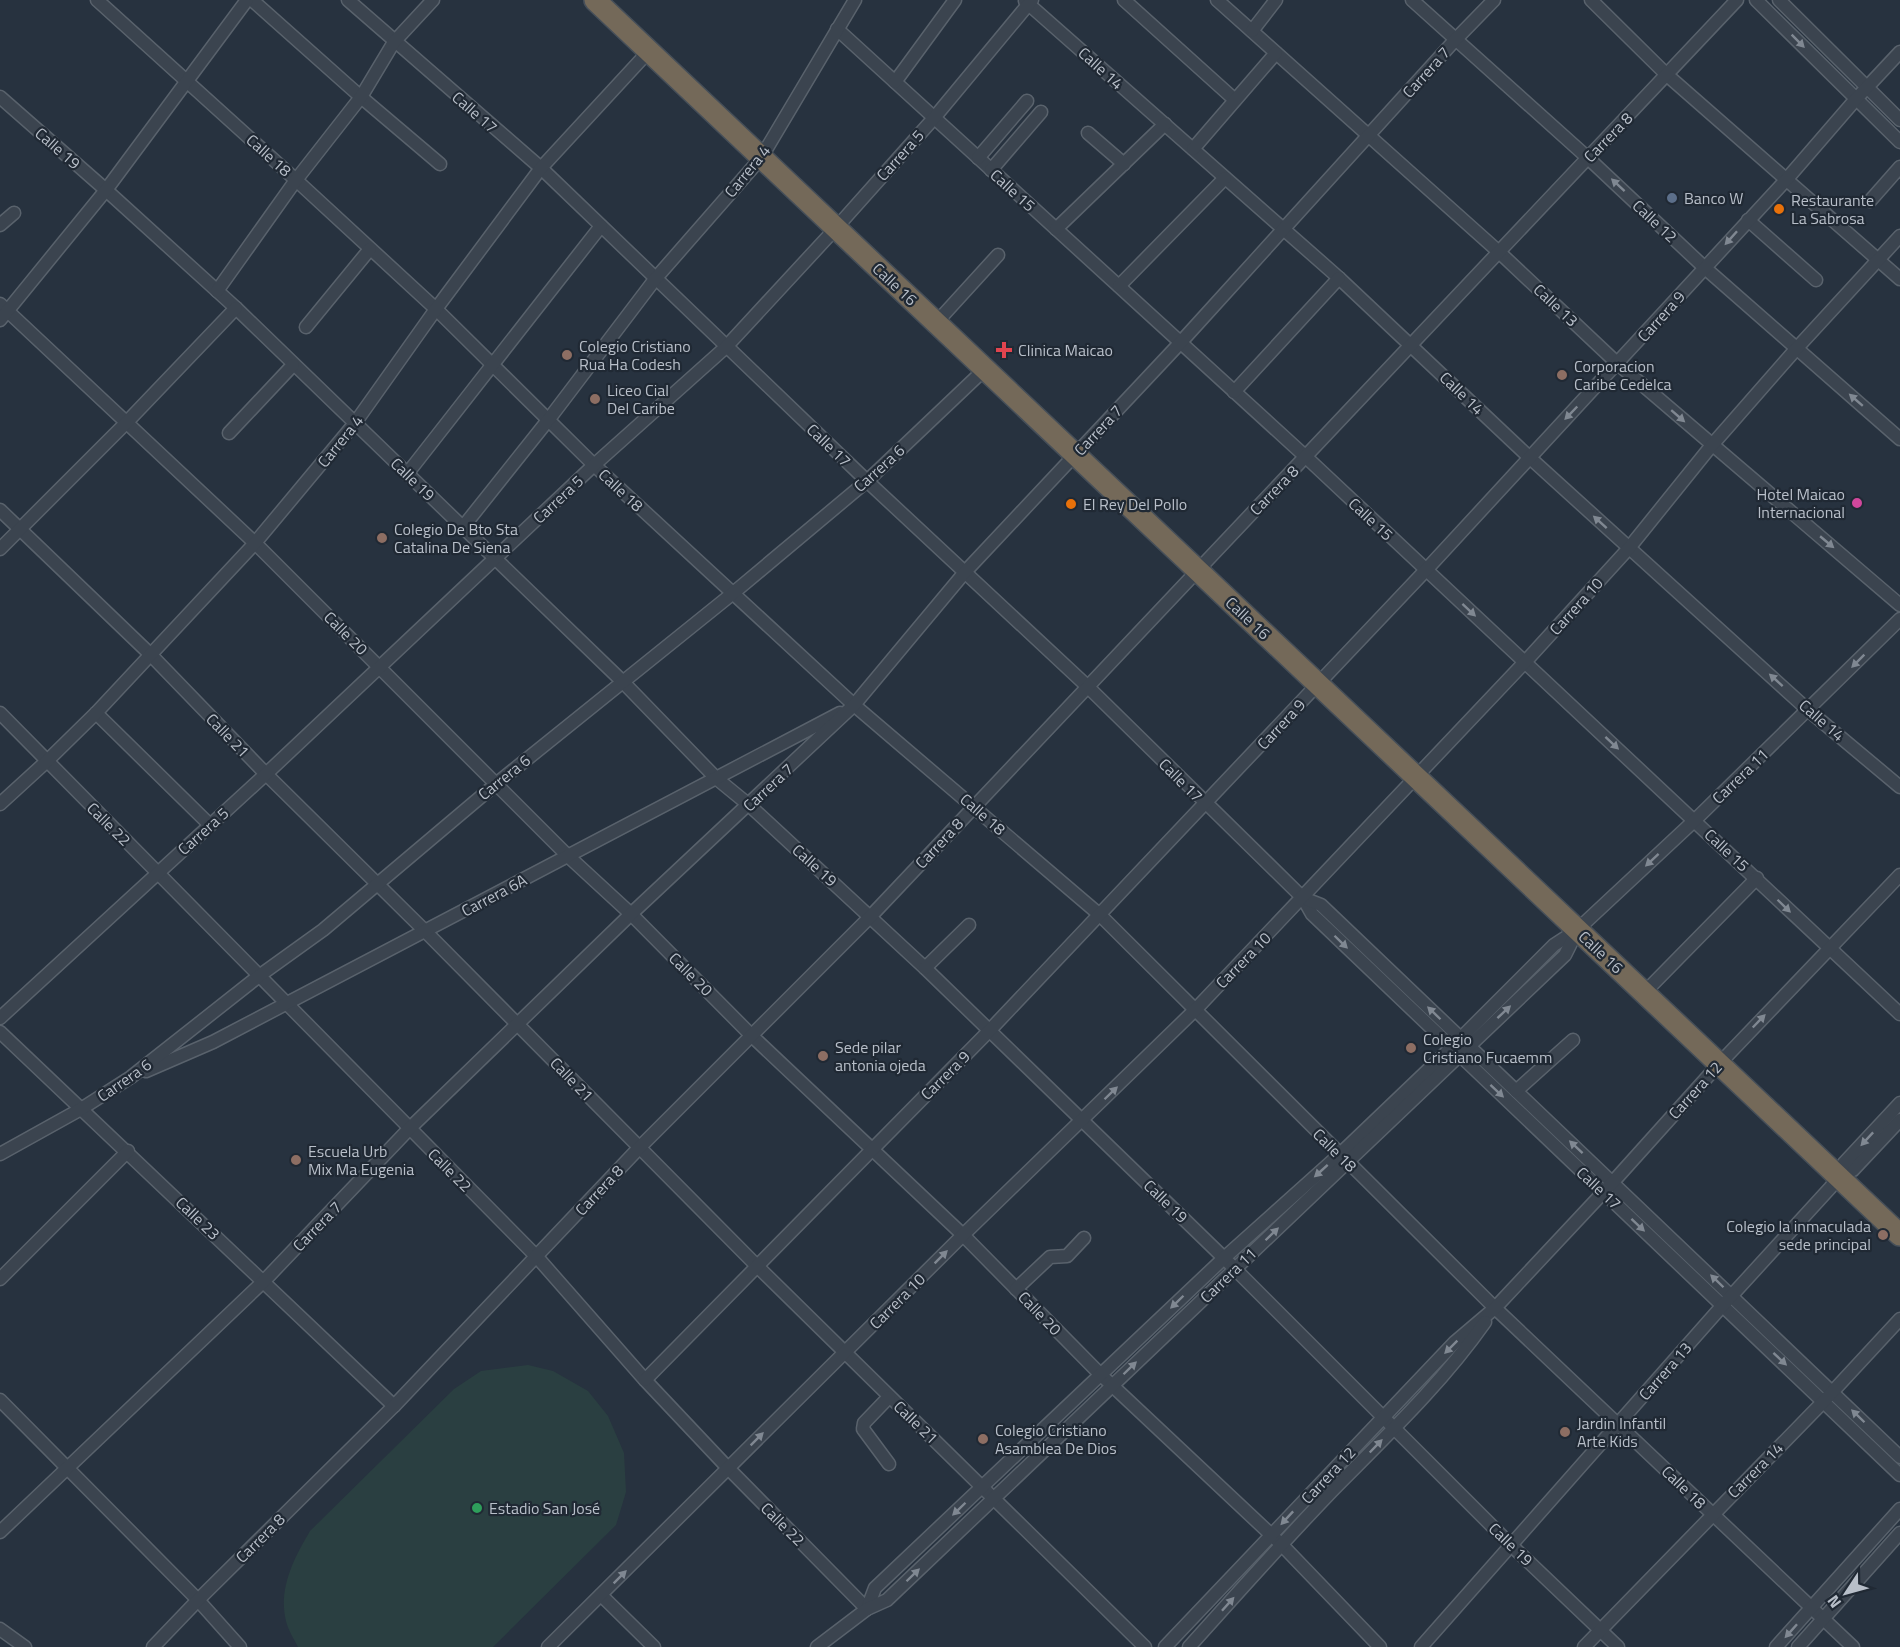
<svg xmlns="http://www.w3.org/2000/svg" width="1900" height="1647" viewBox="0 0 1900 1647" font-family="'Titillium Web',sans-serif">
<style>
.green{fill:#2a3f41}
.lines{fill:none;stroke-linecap:round;stroke-linejoin:round}
.street-casing{stroke:#59626c;stroke-width:15}
.highway-casing{stroke:#464f59;stroke-width:24}
.street{stroke:#3b444f;stroke-width:12}
.highway{stroke:#746959;stroke-width:21}
.oneway{fill:#808892}
.service-dot{fill:#5c6f8a;stroke:#202934;stroke-width:2}
.food-dot{fill:#e8710a;stroke:#202934;stroke-width:2}
.health-dot{fill:#e0444e;stroke:#202934;stroke-width:2}
.education-dot{fill:#8d6e63;stroke:#202934;stroke-width:2}
.hotel-dot{fill:#d1479c;stroke:#202934;stroke-width:2}
.leisure-dot{fill:#2e9e5b;stroke:#202934;stroke-width:2}
.labels{text-anchor:middle;stroke-width:4.5;stroke-linejoin:round;paint-order:stroke}
.street-label{font-size:16px;fill:#b8bfc9;stroke:#202934}
.poi-label{font-size:16px;fill:#b8bfc9;stroke:#202934;text-anchor:start}
</style>
<rect width="100%" height="100%" fill="#27323f"/>
<path class="green" d="M528,1365L553,1371L588,1391L608,1416L624,1453L626,1492L616,1525L493,1647H298C294,1639 288,1630 286,1621C278,1589 294,1558 310,1531L454,1389L481,1371Z"/>
<g class="lines">
<g class="street-casing">
<g id="street">
<path d="M97,0L296,180L436,309L594,465L854,705L1100,915L1495,1308L1853,1647"/>
<path d="M252,0L361,97L440,164"/>
<path d="M348,0L541,168L867,481L1087,686L1303,898L1312,914L1900,1475"/>
<path d="M1124,0L1235,100"/>
<path d="M1217,0L1499,252L1618,364L1900,605"/>
<path d="M1412,0L1588,158L1705,268L1900,439"/>
<path d="M1591,0L1667,75L1900,279"/>
<path d="M1756,0L1900,142"/>
<path d="M1779,0L1900,120"/>
<path d="M1025,1L1339,278L1529,457L1808,710L1900,787"/>
<path d="M837,29L1306,457L1900,1014"/>
<path d="M1252,31L1276,0"/>
<path d="M895,82L955,0"/>
<path d="M0,97L106,190L236,308L622,681L716,778L749,805L925,968L1224,1258L1511,1545L1618,1647"/>
<path d="M1088,133L1124,164"/>
<path d="M1193,149L1276,53"/>
<path d="M978,158L1027,101"/>
<path d="M991,170L1041,112"/>
<path d="M1870,201L1900,167"/>
<path d="M1748,220L1816,280"/>
<path d="M0,225L14,213"/>
<path d="M1056,229L1165,124"/>
<path d="M1119,286L1225,178"/>
<path d="M217,291L296,180L361,97L394,42L433,0"/>
<path d="M0,304L255,543L568,856L631,914L752,1036L963,1235L1101,1375L1281,1544L1380,1647"/>
<path d="M0,320L106,190L247,0"/>
<path d="M936,323L998,255"/>
<path d="M306,327L370,249"/>
<path d="M1234,392L1339,278"/>
<path d="M229,433L293,365"/>
<path d="M407,474L601,226"/>
<path d="M0,510L150,654L266,774L425,931L757,1266L1145,1647"/>
<path d="M463,527L549,419L656,278L761,158L855,0"/>
<path d="M0,549L126,423L236,308"/>
<path d="M0,713L537,1257L645,1380L728,1468L867,1609"/>
<path d="M96,713L210,825"/>
<path d="M0,804L47,761L96,713L255,543L355,423L436,309L541,168L649,51"/>
<path d="M1303,898L1321,905L1900,1457"/>
<path d="M925,968L969,925"/>
<path d="M1644,993L1757,878"/>
<path d="M0,1018L266,774L594,465L726,347L836,228L934,118L1032,0"/>
<path d="M0,1032L394,1406"/>
<path d="M146,1071L213,1042L840,713"/>
<path d="M1516,1091L1573,1040"/>
<path d="M0,1154L81,1109L131,1077L259,976L323,930L496,784L732,594L867,481L985,369"/>
<path d="M1839,1177L1853,1170L1900,1120"/>
<path d="M0,1279L128,1151"/>
<path d="M1016,1289L1050,1257L1067,1256L1084,1238"/>
<path d="M645,1380L990,1030L1426,570L1786,180L1856,99L1900,52"/>
<path d="M0,1400L198,1600L240,1647"/>
<path d="M889,1464L863,1429L864,1423L889,1397"/>
<path d="M0,1532L264,1281L409,1129L631,914L854,705L965,572L1181,342L1456,39L1494,0"/>
<path d="M601,1595L654,1647"/>
<path d="M867,1609L875,1588L1224,1258L1339,1155L1451,1048L1554,945L1577,930L1695,820L1900,619"/>
<path d="M0,1629L25,1647"/>
<path d="M153,1647L198,1600L394,1406L639,1148L871,916L1737,0"/>
<path d="M548,1647L963,1235L1196,1009L1525,662L1629,548L1712,445L1797,348L1900,236"/>
<path d="M817,1647L867,1609L887,1600L1565,955L1577,931"/>
<path d="M1165,1647L1455,1342L1495,1308L1613,1182L1719,1064L1900,875"/>
<path d="M1189,1647C1235,1596 1280,1545 1328,1495C1382,1440 1440,1386 1485,1322"/>
<path d="M1421,1647L1723,1305L1830,1188L1839,1177L1844,1163L1900,1103"/>
<path d="M1584,1647L1824,1401L1900,1319"/>
<path d="M1776,1647L1900,1509"/>
<path d="M1798,1647L1900,1533"/>
</g>
</g>
<g class="highway-casing">
<path id="highway" d="M595,0L1900,1235"/>
</g>
<use href="#street" class="street"/>
<use href="#highway" class="highway"/>
</g>
<defs><path id="oneway-solid" d="M-6-.8H1V-3.2L6.5 0L1 3.2V.8H-6Z" transform="scale(1.5)"/></defs>
<g class="oneway">
<use href="#oneway-solid" transform="translate(1798 41) rotate(45)"/>
<use href="#oneway-solid" transform="translate(1618 185) rotate(-137)"/>
<use href="#oneway-solid" transform="translate(1731 238) rotate(132)"/>
<use href="#oneway-solid" transform="translate(1856 400) rotate(-139)"/>
<use href="#oneway-solid" transform="translate(1571 413) rotate(134)"/>
<use href="#oneway-solid" transform="translate(1678 416) rotate(41)"/>
<use href="#oneway-solid" transform="translate(1600 522) rotate(-138)"/>
<use href="#oneway-solid" transform="translate(1827 542) rotate(40)"/>
<use href="#oneway-solid" transform="translate(1469 610) rotate(43)"/>
<use href="#oneway-solid" transform="translate(1858 661) rotate(135)"/>
<use href="#oneway-solid" transform="translate(1776 680) rotate(-138)"/>
<use href="#oneway-solid" transform="translate(1612 743) rotate(43)"/>
<use href="#oneway-solid" transform="translate(1652 860) rotate(137)"/>
<use href="#oneway-solid" transform="translate(1784 906) rotate(44)"/>
<use href="#oneway-solid" transform="translate(1341 942) rotate(44)"/>
<use href="#oneway-solid" transform="translate(1504 1012) rotate(-43)"/>
<use href="#oneway-solid" transform="translate(1434 1013) rotate(-136)"/>
<use href="#oneway-solid" transform="translate(1759 1021) rotate(-46)"/>
<use href="#oneway-solid" transform="translate(1497 1091) rotate(43)"/>
<use href="#oneway-solid" transform="translate(1111 1093) rotate(-44)"/>
<use href="#oneway-solid" transform="translate(1867 1139) rotate(133)"/>
<use href="#oneway-solid" transform="translate(1576 1147) rotate(-137)"/>
<use href="#oneway-solid" transform="translate(1321 1171) rotate(138)"/>
<use href="#oneway-solid" transform="translate(1638 1225) rotate(43)"/>
<use href="#oneway-solid" transform="translate(1272 1234) rotate(-44)"/>
<use href="#oneway-solid" transform="translate(941 1257) rotate(-45)"/>
<use href="#oneway-solid" transform="translate(1717 1281) rotate(-136)"/>
<use href="#oneway-solid" transform="translate(1177 1302) rotate(136)"/>
<use href="#oneway-solid" transform="translate(1451 1347) rotate(135)"/>
<use href="#oneway-solid" transform="translate(1780 1359) rotate(43)"/>
<use href="#oneway-solid" transform="translate(1130 1368) rotate(-44)"/>
<use href="#oneway-solid" transform="translate(1858 1416) rotate(-136)"/>
<use href="#oneway-solid" transform="translate(757 1439) rotate(-45)"/>
<use href="#oneway-solid" transform="translate(1376 1446) rotate(-46)"/>
<use href="#oneway-solid" transform="translate(959 1509) rotate(136)"/>
<use href="#oneway-solid" transform="translate(1287 1518) rotate(133)"/>
<use href="#oneway-solid" transform="translate(913 1575) rotate(-44)"/>
<use href="#oneway-solid" transform="translate(620 1577) rotate(-45)"/>
<use href="#oneway-solid" transform="translate(1228 1604) rotate(-48)"/>
<use href="#oneway-solid" transform="translate(1791 1631) rotate(132)"/>
</g>
<circle class="service-dot" cx="1672" cy="198" r="6"/>
<g class="food-dot">
<circle cx="1779" cy="209" r="6"/>
<circle cx="1071" cy="504" r="6"/>
</g>
<path class="health-dot" d="M1001 341h6v6h6v6h-6v6h-6v-6h-6v-6h6z"/>
<g class="education-dot">
<circle cx="567" cy="355" r="6"/>
<circle cx="1562" cy="375" r="6"/>
<circle cx="595" cy="399" r="6"/>
<circle cx="382" cy="538" r="6"/>
<circle cx="1411" cy="1048" r="6"/>
<circle cx="823" cy="1056" r="6"/>
<circle cx="296" cy="1160" r="6"/>
<circle cx="1883" cy="1235" r="6"/>
<circle cx="1565" cy="1432" r="6"/>
<circle cx="983" cy="1439" r="6"/>
</g>
<circle class="hotel-dot" cx="1857" cy="503" r="6"/>
<circle class="leisure-dot" cx="477" cy="1508" r="6"/>
<g class="labels">
<g class="street-label">
<text transform="translate(1101 68) rotate(42)" y="6">Calle 14</text>
<text transform="translate(1426 72) rotate(-48)" y="6">Carrera 7</text>
<text transform="translate(475 112) rotate(41)" y="6">Calle 17</text>
<text transform="translate(1608 137) rotate(-46)" y="6">Carrera 8</text>
<text transform="translate(58 148) rotate(41)" y="6">Calle 19</text>
<text transform="translate(269 155) rotate(42)" y="6">Calle 18</text>
<text transform="translate(900 155) rotate(-48)" y="6">Carrera 5</text>
<text transform="translate(747 171) rotate(-51)" y="6">Carrera 4</text>
<text transform="translate(1013 190) rotate(42)" y="6">Calle 15</text>
<text transform="translate(1655 221) rotate(43)" y="6">Calle 12</text>
<text transform="translate(895 284) rotate(43)" y="6">Calle 16</text>
<text transform="translate(1556 305) rotate(43)" y="6">Calle 13</text>
<text transform="translate(1661 316) rotate(-48)" y="6">Carrera 9</text>
<text transform="translate(1462 393) rotate(44)" y="6">Calle 14</text>
<text transform="translate(1098 430) rotate(-47)" y="6">Carrera 7</text>
<text transform="translate(340 441) rotate(-51)" y="6">Carrera 4</text>
<text transform="translate(829 445) rotate(44)" y="6">Calle 17</text>
<text transform="translate(879 468) rotate(-42)" y="6">Carrera 6</text>
<text transform="translate(413 479) rotate(44)" y="6">Calle 19</text>
<text transform="translate(621 490) rotate(43)" y="6">Calle 18</text>
<text transform="translate(1274 490) rotate(-46)" y="6">Carrera 8</text>
<text transform="translate(558 499) rotate(-43)" y="6">Carrera 5</text>
<text transform="translate(1371 519) rotate(43)" y="6">Calle 15</text>
<text transform="translate(1576 606) rotate(-48)" y="6">Carrera 10</text>
<text transform="translate(1248 618) rotate(43)" y="6">Calle 16</text>
<text transform="translate(346 633) rotate(45)" y="6">Calle 20</text>
<text transform="translate(1822 720) rotate(41)" y="6">Calle 14</text>
<text transform="translate(1281 724) rotate(-47)" y="6">Carrera 9</text>
<text transform="translate(228 735) rotate(46)" y="6">Calle 21</text>
<text transform="translate(1740 776) rotate(-44)" y="6">Carrera 11</text>
<text transform="translate(504 777) rotate(-39)" y="6">Carrera 6</text>
<text transform="translate(1181 780) rotate(45)" y="6">Calle 17</text>
<text transform="translate(768 787) rotate(-43)" y="6">Carrera 7</text>
<text transform="translate(983 814) rotate(41)" y="6">Calle 18</text>
<text transform="translate(109 824) rotate(45)" y="6">Calle 22</text>
<text transform="translate(203 831) rotate(-42)" y="6">Carrera 5</text>
<text transform="translate(939 843) rotate(-47)" y="6">Carrera 8</text>
<text transform="translate(1727 850) rotate(43)" y="6">Calle 15</text>
<text transform="translate(815 865) rotate(42)" y="6">Calle 19</text>
<text transform="translate(494 895) rotate(-28)" y="6">Carrera 6A</text>
<text transform="translate(1601 952) rotate(43)" y="6">Calle 16</text>
<text transform="translate(1243 960) rotate(-46)" y="6">Carrera 10</text>
<text transform="translate(691 974) rotate(45)" y="6">Calle 20</text>
<text transform="translate(945 1075) rotate(-45)" y="6">Carrera 9</text>
<text transform="translate(572 1079) rotate(46)" y="6">Calle 21</text>
<text transform="translate(124 1080) rotate(-35)" y="6">Carrera 6</text>
<text transform="translate(1695 1090) rotate(-48)" y="6">Carrera 12</text>
<text transform="translate(1335 1150) rotate(45)" y="6">Calle 18</text>
<text transform="translate(450 1170) rotate(45)" y="6">Calle 22</text>
<text transform="translate(1599 1188) rotate(43)" y="6">Calle 17</text>
<text transform="translate(599 1190) rotate(-47)" y="6">Carrera 8</text>
<text transform="translate(1166 1201) rotate(44)" y="6">Calle 19</text>
<text transform="translate(198 1218) rotate(44)" y="6">Calle 23</text>
<text transform="translate(317 1226) rotate(-46)" y="6">Carrera 7</text>
<text transform="translate(1228 1275) rotate(-44)" y="6">Carrera 11</text>
<text transform="translate(897 1301) rotate(-45)" y="6">Carrera 10</text>
<text transform="translate(1040 1313) rotate(46)" y="6">Calle 20</text>
<text transform="translate(1665 1371) rotate(-49)" y="6">Carrera 13</text>
<text transform="translate(916 1422) rotate(44)" y="6">Calle 21</text>
<text transform="translate(1755 1470) rotate(-45)" y="6">Carrera 14</text>
<text transform="translate(1328 1475) rotate(-47)" y="6">Carrera 12</text>
<text transform="translate(1684 1487) rotate(44)" y="6">Calle 18</text>
<text transform="translate(783 1524) rotate(45)" y="6">Calle 22</text>
<text transform="translate(260 1538) rotate(-45)" y="6">Carrera 8</text>
<text transform="translate(1511 1544) rotate(44)" y="6">Calle 19</text>
</g>
<g class="poi-label">
<text x="1684" y="204">Banco W</text>
<text x="1791" y="206">Restaurante<tspan x="1791" dy="18">La Sabrosa</tspan></text>
<text x="579" y="352">Colegio Cristiano<tspan x="579" dy="18">Rua Ha Codesh</tspan></text>
<text x="1018" y="356">Clinica Maicao</text>
<text x="1574" y="372">Corporacion<tspan x="1574" dy="18">Caribe Cedelca</tspan></text>
<text x="607" y="396">Liceo Cial<tspan x="607" dy="18">Del Caribe</tspan></text>
<text x="1845" y="500" text-anchor="end">Hotel Maicao<tspan x="1845" dy="18">Internacional</tspan></text>
<text x="1083" y="510">El Rey Del Pollo</text>
<text x="394" y="535">Colegio De Bto Sta<tspan x="394" dy="18">Catalina De Siena</tspan></text>
<text x="1423" y="1045">Colegio<tspan x="1423" dy="18">Cristiano Fucaemm</tspan></text>
<text x="835" y="1053">Sede pilar<tspan x="835" dy="18">antonia ojeda</tspan></text>
<text x="308" y="1157">Escuela Urb<tspan x="308" dy="18">Mix Ma Eugenia</tspan></text>
<text x="1871" y="1232" text-anchor="end">Colegio la inmaculada<tspan x="1871" dy="18">sede principal</tspan></text>
<text x="1577" y="1429">Jardin Infantil<tspan x="1577" dy="18">Arte Kids</tspan></text>
<text x="995" y="1436">Colegio Cristiano<tspan x="995" dy="18">Asamblea De Dios</tspan></text>
<text x="489" y="1514">Estadio San José</text>
</g>
</g>
<g transform="translate(1846 1593) rotate(234)" stroke="#202934" stroke-width="4.5" paint-order="stroke">
<path d="M0-4.5L10 22L0 15L-10 22Z" fill="#b8bfc9"/>
<text y="-9" font-size="16" font-weight="bold" text-anchor="middle" fill="#b8bfc9">N</text>
</g>
</svg>
